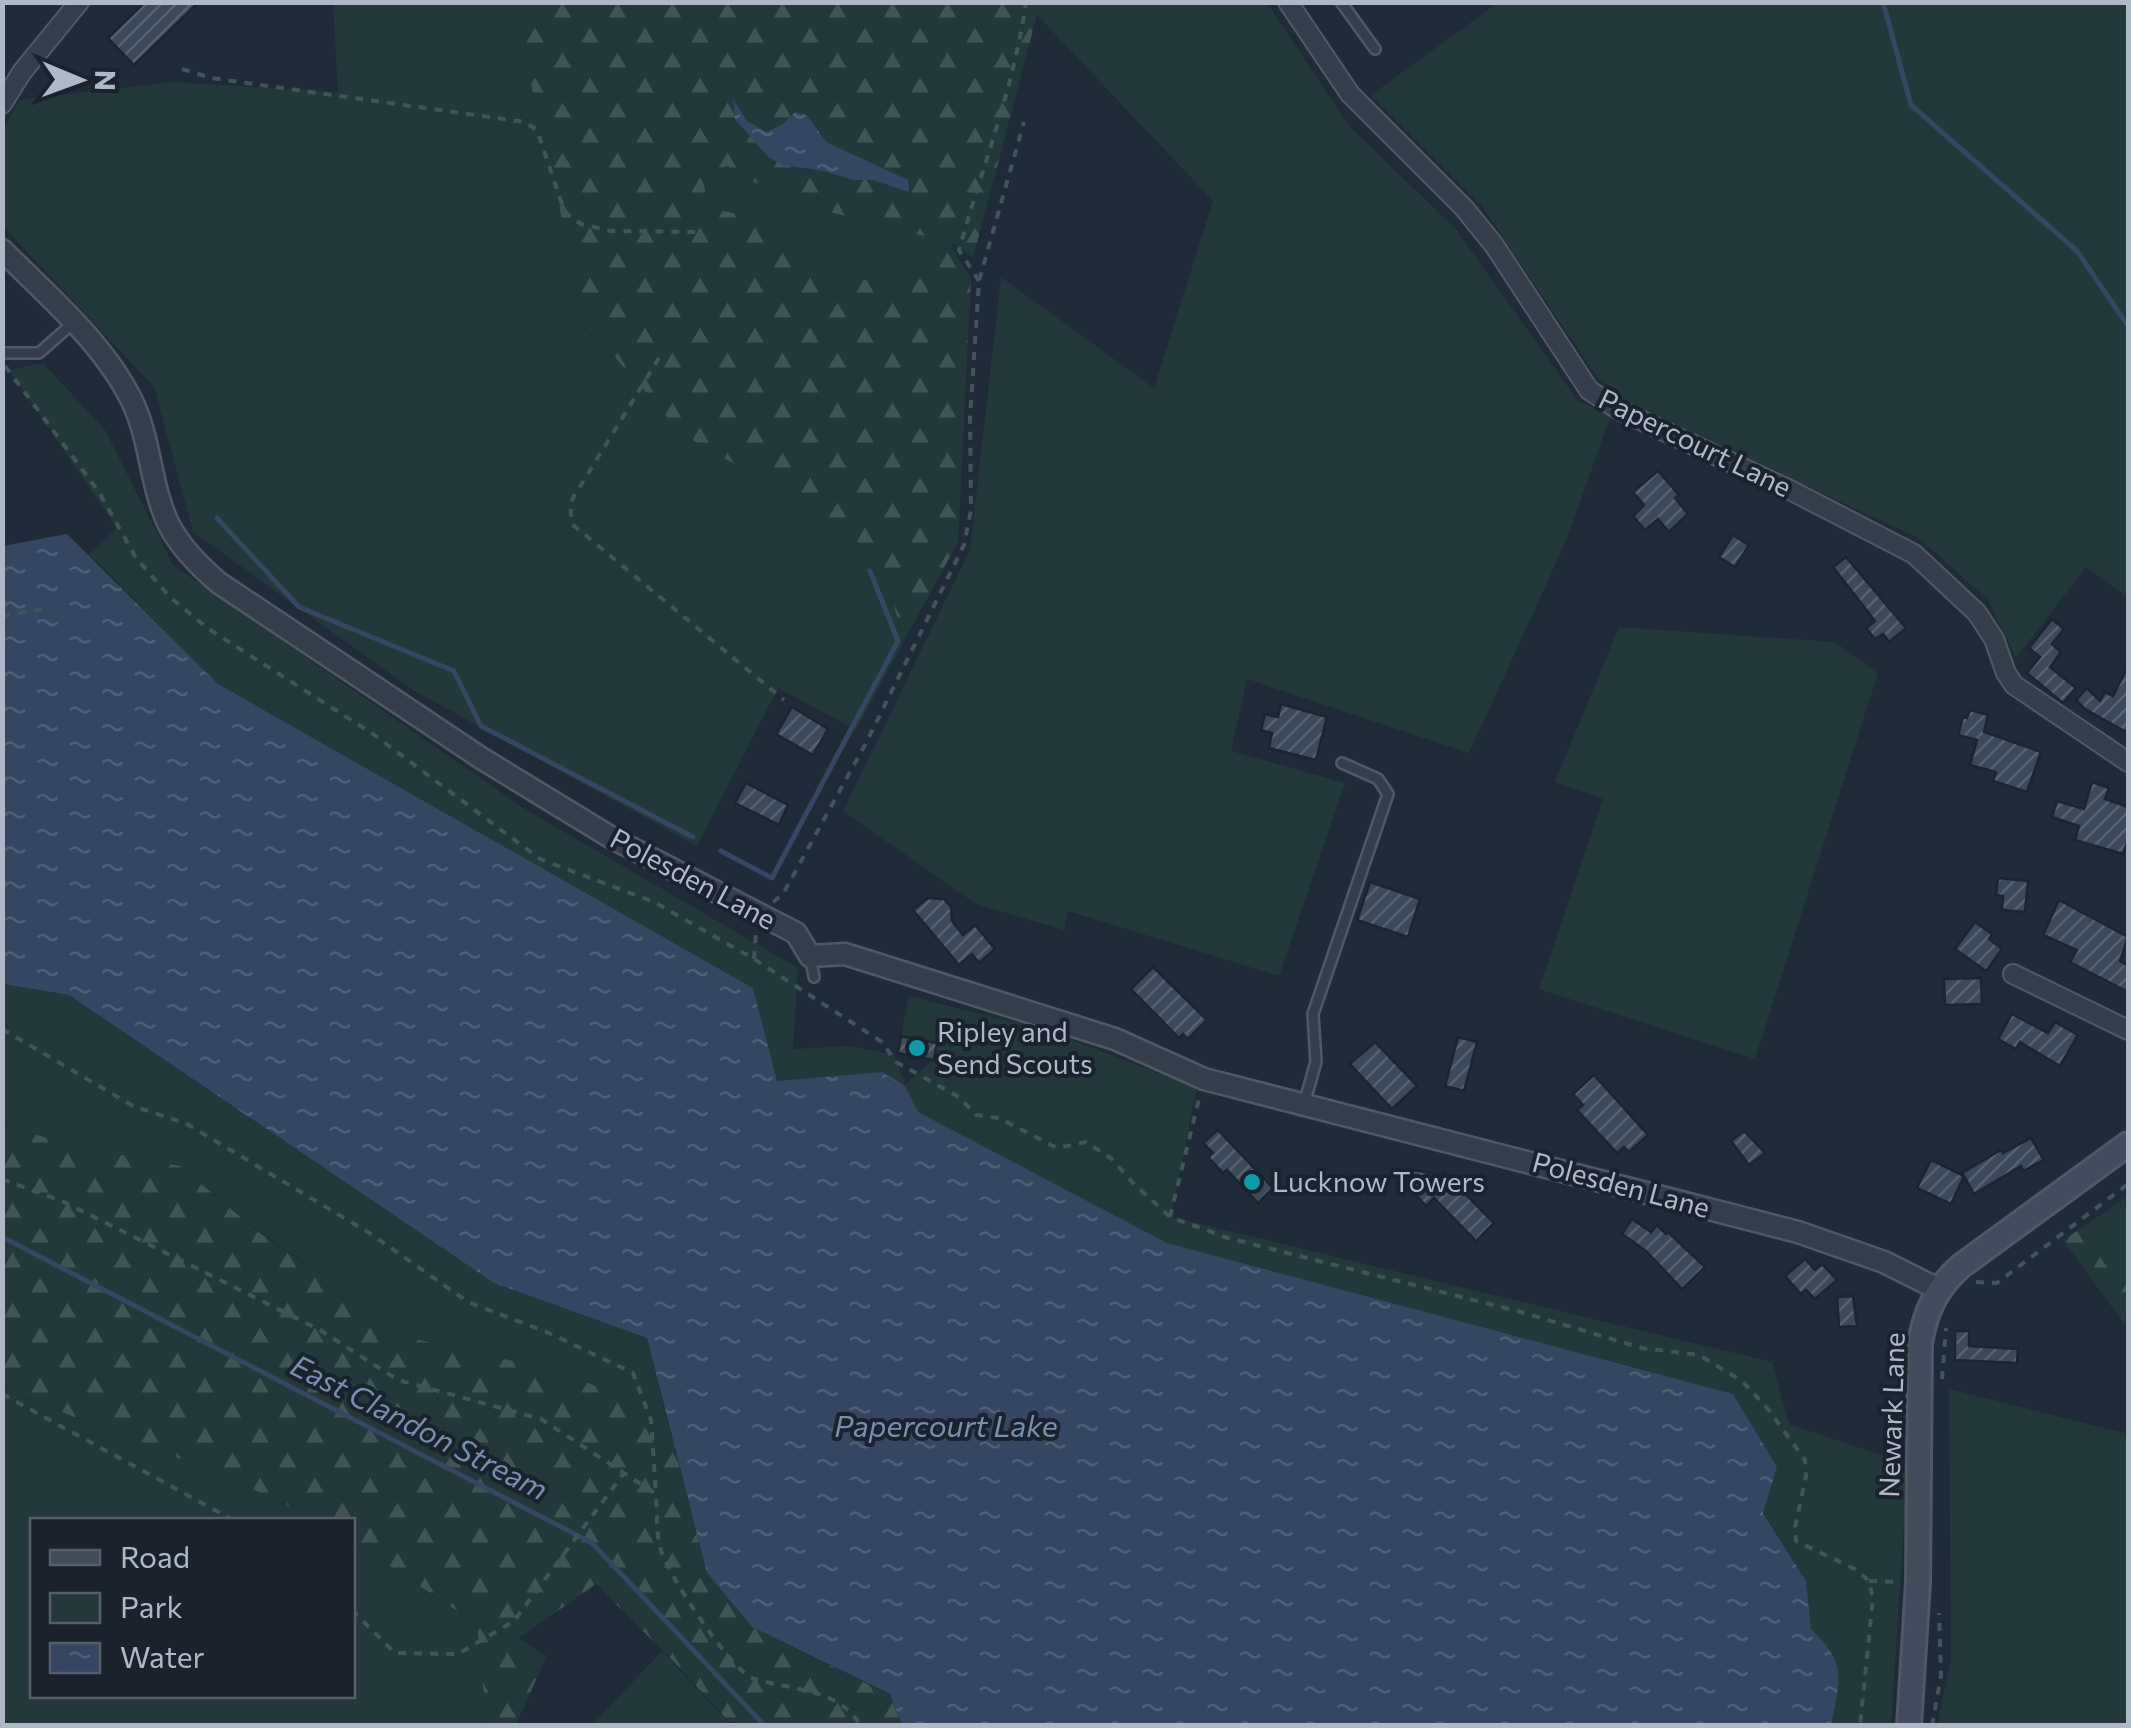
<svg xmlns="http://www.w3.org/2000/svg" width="2131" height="1728" viewBox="0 0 2131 1728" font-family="Commissioner,sans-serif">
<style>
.green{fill:#22383a}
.forest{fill:url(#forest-firs)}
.water{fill:url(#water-ripples)}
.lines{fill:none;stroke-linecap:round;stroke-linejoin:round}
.stream{stroke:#344661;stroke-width:5}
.building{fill:url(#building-hatch);stroke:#1c2430;stroke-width:2.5}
.service-casing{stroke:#4f5864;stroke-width:14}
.minor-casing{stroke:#4f5864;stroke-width:22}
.tertiary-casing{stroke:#4f5864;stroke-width:25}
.secondary-casing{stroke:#4f5864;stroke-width:28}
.path{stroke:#405558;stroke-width:4;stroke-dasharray:8 8;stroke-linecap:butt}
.service{stroke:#343d4a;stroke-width:9}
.minor{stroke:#343d4a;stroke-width:18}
.tertiary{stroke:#343d4a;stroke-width:20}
.secondary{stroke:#424c5d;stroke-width:22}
.culture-dot{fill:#0f9aa8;stroke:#1a222e;stroke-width:4}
.labels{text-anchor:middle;stroke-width:8;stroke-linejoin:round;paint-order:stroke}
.street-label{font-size:28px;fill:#afb8c6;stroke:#1a222e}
.poi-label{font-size:28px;fill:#afb8c6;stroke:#1a222e;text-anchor:start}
.water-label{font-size:30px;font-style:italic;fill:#768eaf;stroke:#1a222e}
</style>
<defs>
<pattern id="forest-firs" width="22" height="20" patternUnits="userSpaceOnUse" patternTransform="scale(2.5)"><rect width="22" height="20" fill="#22383a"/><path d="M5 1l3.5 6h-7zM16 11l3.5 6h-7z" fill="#405355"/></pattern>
<pattern id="water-ripples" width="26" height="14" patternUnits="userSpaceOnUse" patternTransform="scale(2.5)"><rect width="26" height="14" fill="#344661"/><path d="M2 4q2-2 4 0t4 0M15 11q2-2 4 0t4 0" fill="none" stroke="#4f5f76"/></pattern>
<pattern id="building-hatch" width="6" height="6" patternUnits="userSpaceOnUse" patternTransform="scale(2.5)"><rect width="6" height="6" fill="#3c4959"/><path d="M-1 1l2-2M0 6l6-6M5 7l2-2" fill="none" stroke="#56616f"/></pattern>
</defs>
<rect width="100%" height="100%" fill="#202b39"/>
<g class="green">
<path d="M1499,2L2128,3V598L2086,567L2016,658L1988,600L1920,539L1629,402L1597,377L1482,206L1371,95Z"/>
<path d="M333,3H519L516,18L682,434L837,523L882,564L904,641L856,730L778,688L697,846L413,690L193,532L154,387L3,226V131L19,100L172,82L338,92Z"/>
<path d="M1038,3H1267L1349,126L1455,228L1578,401L1611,415L1566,541L1469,753L1247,679L1231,751L1345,783L1279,976L1068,911L1064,930L976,904L843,811L970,550L1001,277L1154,388L1213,201L1037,15Z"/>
<path d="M728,166L738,177L797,195L818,209L952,243V249L919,247L914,262L866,280L827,275L803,242L754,217L708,208L702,172Z"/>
<path d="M43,363L105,430L173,565L525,809L798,968L793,1049L847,1046L894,1054L905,1085L933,1060L937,1043L901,1036L909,996L1045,1030L1197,1088L1171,1217L1772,1362L1789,1424L1908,1464L1891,1725H1831C1839,1679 1848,1664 1810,1629L1806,1581L1763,1512L1777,1467L1733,1394L1167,1243L917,1112L905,1086L882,1072L776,1081L753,988L218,684L89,554L117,528L9,370Z"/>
<path d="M1619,627L1835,642L1878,673L1755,1059L1539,989L1603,799L1555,782Z"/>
<path d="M2,984L69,995L494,1283L647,1338L667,1419L567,1373L415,1339L260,1232L180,1166L70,1145L3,1124Z"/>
<path d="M2128,1196V1276L2108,1268L2080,1229Z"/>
<path d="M2,1389L224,1476L320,1520H32V1696H352L353,1542L477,1624L487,1725H3Z"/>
<path d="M1949,1389L2128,1434V1725H1937L1951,1659Z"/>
<path d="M662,1651L731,1725H592Z"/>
</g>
<g class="forest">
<path d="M519,2L1038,3L1037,15L973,258L952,243L818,209L797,195L737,177L728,166L702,173L708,208L754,217L803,242L827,275L866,280L914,262L918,247L952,249L971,278L958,542L904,641L882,564L837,523L682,434L586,324L516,18Z"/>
<path d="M2,1124L70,1145L180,1166L260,1233L415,1339L567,1373L667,1419L707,1573L752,1627L890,1695L902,1725H732L675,1663L596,1584L519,1638L546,1657L516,1725H487L477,1624L353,1542L352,1520H320L224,1476L3,1389Z"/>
<path d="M2080,1229L2108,1268L2128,1276V1329L2063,1240Z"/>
</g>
<g class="water">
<path d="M733,99L747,121L766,132L782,125L795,112L807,115L826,142L908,180L909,192L873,180H853L824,171L783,165L768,157L735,119Z"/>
<path d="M67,534L218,684L753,988L777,1081L882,1072L905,1086L918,1112L1167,1243L1733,1394L1777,1467L1763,1513L1806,1581L1811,1629C1848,1664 1840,1679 1831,1725H902L890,1694L752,1627L707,1573L647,1338L494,1283L69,995L3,984V546Z"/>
</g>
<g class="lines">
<g class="stream">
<path d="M1883,2L1911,105L2077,251L2128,326"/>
<path d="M217,518L299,607L454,671L481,726L693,837"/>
<path d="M721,851L772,878L898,641L870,571"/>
<path d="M2,1237L592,1543L765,1726"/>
</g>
</g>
<g class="building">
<path d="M145,2H199L134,65L108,38Z"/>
<path d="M1658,471L1679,495L1675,498L1688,514L1669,532L1658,519L1645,530L1633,516L1644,505L1633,492Z"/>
<path d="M1733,535L1749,545L1735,567L1719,557Z"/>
<path d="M1846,557L1906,628L1889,642L1883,634L1875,639L1866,628L1875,621L1833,567Z"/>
<path d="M2052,619L2064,629L2052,644L2061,652L2050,667L2076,688L2063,703L2027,673L2040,657L2029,648Z"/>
<path d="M2128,666V733L2085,709L2076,700L2087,688L2100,701L2105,692L2113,696Z"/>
<path d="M1281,704L1327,717L1316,760L1269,748L1272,733L1261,730L1265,714L1278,717Z"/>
<path d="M792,707L828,729L813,755L776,734Z"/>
<path d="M1970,710L1988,715L1984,732L2041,752L2027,792L1993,781L1996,772L1970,765L1977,740L1958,735L1963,717L1967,718Z"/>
<path d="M2092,782L2109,788L2105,799L2128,807V840L2123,854L2075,840L2079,826L2052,817L2057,801L2084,809Z"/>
<path d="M746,783L788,805L779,825L735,803Z"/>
<path d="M1998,878L2028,881L2025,912L2002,910L2003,896L1996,895Z"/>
<path d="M1370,882L1420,899L1408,937L1357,920Z"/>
<path d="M928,898L944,899L951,907L952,921L963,935L975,925L995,949L979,963L972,954L959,965L913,910Z"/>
<path d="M2059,900L2128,937L2120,961L2128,966V992L2070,962L2077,950L2043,935Z"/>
<path d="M1975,922L1992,934L1989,939L2002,949L1986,971L1955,949Z"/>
<path d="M1153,967L1207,1020L1188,1039L1183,1034L1179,1038L1131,989Z"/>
<path d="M1981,978L1982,1004L1945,1005L1944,979Z"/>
<path d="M2012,1014L2048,1033L2055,1022L2078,1035L2060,1066L2020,1042L2016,1049L1998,1039Z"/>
<path d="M901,1036L937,1043L934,1060L898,1053Z"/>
<path d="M1458,1037L1477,1042L1464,1091L1445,1086Z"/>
<path d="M1375,1042L1417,1086L1392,1109L1350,1064Z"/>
<path d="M1594,1075L1648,1135L1629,1152L1624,1147L1617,1153L1577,1110L1583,1105L1573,1094Z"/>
<path d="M1218,1130L1273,1188L1258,1203L1227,1170L1223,1173L1208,1157L1213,1153L1203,1143Z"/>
<path d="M1744,1131L1765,1153L1749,1165L1731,1141Z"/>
<path d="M2031,1138L2044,1160L2023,1171L2021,1166L1974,1194L1964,1176L1951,1204L1917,1188L1931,1160L1964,1176L1962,1173L2001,1150L2003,1153Z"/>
<path d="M1404,1168L1440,1175L1444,1172L1494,1223L1476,1241L1434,1198L1426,1206L1407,1185L1401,1183Z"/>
<path d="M1632,1219L1651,1232L1657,1225L1666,1234L1668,1232L1705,1267L1682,1289L1646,1251L1622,1234Z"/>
<path d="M1805,1259L1815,1270L1822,1264L1837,1280L1815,1299L1806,1290L1801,1294L1785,1276Z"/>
<path d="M1853,1296L1857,1326L1839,1327L1837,1297Z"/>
<path d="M1955,1331H1969V1346L2018,1349L2017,1363L1955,1360Z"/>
</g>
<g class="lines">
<g class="service-casing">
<g id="service">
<path d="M1341,2L1375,49"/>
<path d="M2,353H39L73,323"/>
<path d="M810,956L814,977"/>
<path d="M1304,1104L1316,1062L1313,1014L1388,794L1378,779L1342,763"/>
</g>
</g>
<g class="minor-casing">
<g id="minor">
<path d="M1288,2L1350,94L1464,208L1494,245L1589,390L1619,410L1792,491L1914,554L1977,613L1994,639L2006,673L2014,685L2128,762"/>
<path d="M2,104L22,72L79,2"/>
<path d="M2013,974L2128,1030"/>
</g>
</g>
<g class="tertiary-casing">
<path id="tertiary" d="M2,250C47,295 103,342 132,401C151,440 150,486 169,525C181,548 199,566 219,583L481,758L612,838L796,933L810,956L845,954L1115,1039L1204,1079L1798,1232L1884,1262L1940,1290"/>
</g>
<g class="secondary-casing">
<path id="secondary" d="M1909,1726L1918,1583L1920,1344C1925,1312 1936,1288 1961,1266L2128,1144"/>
</g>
<g class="path">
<path d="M182,69L211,78L525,122L537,130L565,213L581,224L610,231L696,232"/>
<path d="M979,281L959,250C982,168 1014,87 1026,2"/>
<path d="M659,358L570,503L572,524L784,700"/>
<path d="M5,366L99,492L136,558L170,597L207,628L373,734L540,859L654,902L754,959L882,1042L896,1062L959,1097L976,1115L999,1118L1057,1148L1086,1142L1112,1159L1132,1182L1170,1217L1228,1238L1521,1312L1642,1348L1699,1355L1742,1381L1768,1409L1805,1460L1806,1476L1795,1527L1796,1541L1855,1569L1869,1581L1873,1598L1860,1726"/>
<path d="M2,616L44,609"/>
<path d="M773,902L783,894L866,743L964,545L971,510L970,417L979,281L1024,122"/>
<path d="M754,959L756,933"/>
<path d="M2,1029L133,1106L187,1124L371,1234L468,1302L549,1333L633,1373L651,1420L656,1494"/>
<path d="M2,1179L64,1202L320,1330L398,1380L541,1419L656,1494C657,1511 656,1531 660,1547C665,1571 731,1670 752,1678C790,1691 837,1686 861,1726"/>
<path d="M1170,1217L1200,1095"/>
<path d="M1976,1282L1997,1283L2128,1184"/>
<path d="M1942,1379L1946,1328"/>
<path d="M2,1394L233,1520"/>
<path d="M1869,1581L1899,1582"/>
<path d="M352,1610L395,1653L458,1654L514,1621L624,1473"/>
<path d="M1932,1726L1941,1676L1939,1613"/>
</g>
<use href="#service" class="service"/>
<use href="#minor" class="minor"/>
<use href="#tertiary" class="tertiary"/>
<use href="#secondary" class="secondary"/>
</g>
<g class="culture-dot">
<circle cx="917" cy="1048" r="10"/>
<circle cx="1252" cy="1182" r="10"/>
</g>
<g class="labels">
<g class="street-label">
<text transform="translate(1695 443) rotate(26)" y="10">Papercourt Lane</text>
<text transform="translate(693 879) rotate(28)" y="10">Polesden Lane</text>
<text transform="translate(1621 1185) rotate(15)" y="10">Polesden Lane</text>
<text transform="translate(1892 1415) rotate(-88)" y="10">Newark Lane</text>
</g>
<g class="poi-label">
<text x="937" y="1042">Ripley and<tspan x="937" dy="32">Send Scouts</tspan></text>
<text x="1272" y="1192">Lucknow Towers</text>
</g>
<g class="water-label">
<text x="946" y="1437">Papercourt Lake</text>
<text transform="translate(419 1428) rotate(27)" y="10">East Clandon Stream</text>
</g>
</g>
<rect width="2131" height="1728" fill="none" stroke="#afb8c6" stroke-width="10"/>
<rect x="30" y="1518" width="325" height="180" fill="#1a222e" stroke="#565e6b" stroke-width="2.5"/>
<rect x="50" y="1550" width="50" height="15" fill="#424c5d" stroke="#565e6b" stroke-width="2.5"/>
<text x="120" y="1568" font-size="30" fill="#afb8c6">Road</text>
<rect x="50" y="1593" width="50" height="30" fill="#22383a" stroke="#565e6b" stroke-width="2.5"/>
<text x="120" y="1618" font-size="30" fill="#afb8c6">Park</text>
<rect x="50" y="1643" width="50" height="30" fill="url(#water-ripples)" stroke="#565e6b" stroke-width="2.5"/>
<text x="120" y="1668" font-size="30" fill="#afb8c6">Water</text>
<g transform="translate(80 80) rotate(91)" stroke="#1a222e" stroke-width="8" paint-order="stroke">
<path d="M0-8L18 38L0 25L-18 38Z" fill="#afb8c6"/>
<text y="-15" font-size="28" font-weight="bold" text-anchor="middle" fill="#afb8c6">N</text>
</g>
</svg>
